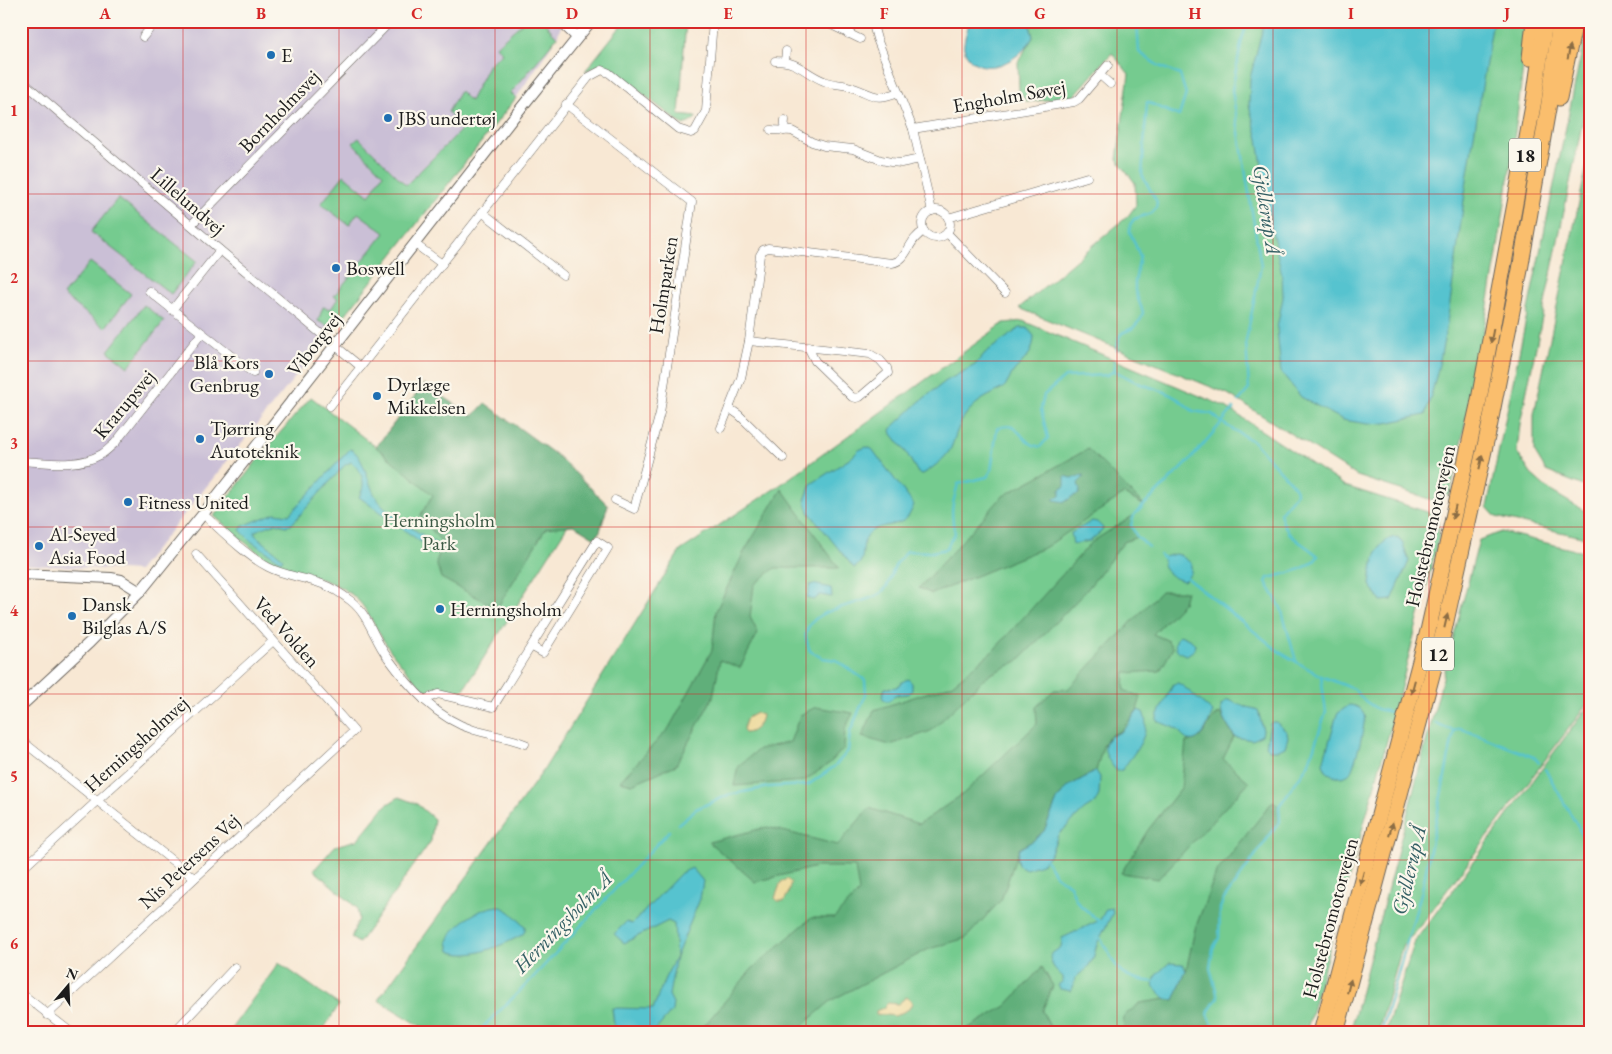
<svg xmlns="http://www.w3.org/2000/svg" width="1612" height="1054" viewBox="0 0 1612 1054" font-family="'EB Garamond',serif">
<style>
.industrial{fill:#cabfd6}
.green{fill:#75cb8f;stroke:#487456;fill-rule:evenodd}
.forest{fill:#60af7a;stroke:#3e664b}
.sand{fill:#eeda9e;stroke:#857b5d}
.water{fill:#56c3cf;stroke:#397076}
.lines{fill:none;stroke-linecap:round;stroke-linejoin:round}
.stream{stroke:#56c3cf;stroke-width:2.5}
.minor-casing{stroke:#69635c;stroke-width:9}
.tertiary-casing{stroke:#69635c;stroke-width:12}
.motorway-casing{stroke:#69635c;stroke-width:17}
.minor{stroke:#fff;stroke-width:8}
.tertiary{stroke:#fff;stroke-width:10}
.motorway{stroke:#fabe6d;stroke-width:15}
.oneway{fill:#8b6d44}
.grid{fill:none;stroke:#d62828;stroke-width:1;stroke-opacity:0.55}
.poi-dot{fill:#1f6fb2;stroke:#fbf7ec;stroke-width:2}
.labels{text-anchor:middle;stroke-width:4.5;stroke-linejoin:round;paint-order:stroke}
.shield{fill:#fbf7ec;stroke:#5f5e5a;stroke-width:1}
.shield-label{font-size:19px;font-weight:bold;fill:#1c1c1c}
.poi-label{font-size:20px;fill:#1c1c1c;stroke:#fbf7ec;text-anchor:start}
.street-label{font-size:20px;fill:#1c1c1c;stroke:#fbf7ec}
.park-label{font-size:20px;fill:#3b5944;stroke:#fbf7ec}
.water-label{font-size:21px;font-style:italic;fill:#335f64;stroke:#fbf7ec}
.neatline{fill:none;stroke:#d62828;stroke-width:2}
.grid-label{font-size:16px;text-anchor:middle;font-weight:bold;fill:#d62828}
</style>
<rect width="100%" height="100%" fill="#fbf7ec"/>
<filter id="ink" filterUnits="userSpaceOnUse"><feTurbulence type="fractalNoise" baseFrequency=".02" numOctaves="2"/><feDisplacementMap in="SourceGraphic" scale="10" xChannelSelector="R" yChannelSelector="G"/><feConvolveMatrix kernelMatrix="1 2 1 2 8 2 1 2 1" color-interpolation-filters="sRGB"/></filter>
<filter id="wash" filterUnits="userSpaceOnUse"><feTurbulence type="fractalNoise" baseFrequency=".0096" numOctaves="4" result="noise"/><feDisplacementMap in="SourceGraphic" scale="20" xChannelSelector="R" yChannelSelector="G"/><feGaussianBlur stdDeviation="1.12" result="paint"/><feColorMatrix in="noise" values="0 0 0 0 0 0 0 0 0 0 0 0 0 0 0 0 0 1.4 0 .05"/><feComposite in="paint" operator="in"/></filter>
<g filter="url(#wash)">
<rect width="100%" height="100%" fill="#f8e8d4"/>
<path class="industrial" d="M21,21H563L557,37L516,98L334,329L138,571L21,564Z"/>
<g class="green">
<path d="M524,21H543L557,37L511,93L516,98L334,329L318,321L323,307L331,309L338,298L334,296L385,233L358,213L349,225L321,204L344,175L369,196L383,174L353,143L359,138L406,185L463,128L448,112L460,91L470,101L489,64L502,53L496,46Z"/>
<path d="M625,21H686L679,115L697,117L689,123L683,125L613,71L600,66L585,71Z"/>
<path d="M1029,21H1528C1512,180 1485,338 1450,494L1432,500L1357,476L1228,394L1019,308L1128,216L1136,205L1135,183L1117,159L1129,74L1112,53L1073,97L1027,102L1019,92L1018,62L1033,37Z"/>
<path d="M1588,21H1591V81L1520,424L1517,452L1531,474L1549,490L1588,513L1591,517L1590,539L1496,517L1487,507Z"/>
<path d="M1591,146V489L1546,471L1534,451V414Z"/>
<path d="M118,198L197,261L171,294L91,232Z"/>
<path d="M90,262L131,294L105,328L63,295Z"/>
<path d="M144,305L164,321L128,367L108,351Z"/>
<path d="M1023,321L1226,407L1345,486L1437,515L1439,536L1393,719L1306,1033H432L378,1000L543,771L680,551L780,485L1004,323ZM1087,449L1143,504V505L1124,494Z"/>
<path d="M424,384L581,496L566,528L462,692L441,688L425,691C411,675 397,661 386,644C374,627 368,607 351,594C330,578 304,576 281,566C255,554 235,533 214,516L265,450L311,397L376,447Z"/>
<path d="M1502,532L1591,554V699L1414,934L1403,944L1378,1033H1350L1479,540Z"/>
<path d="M1591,702V1033H1385L1415,941Z"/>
<path d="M399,797L417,804L434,819L431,841L359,943L351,938L359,919L357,908L314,870L335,846L357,840L385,806Z"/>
<path d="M279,963L339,1005L321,1033H228Z"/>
</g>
<g class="forest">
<path d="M424,384L473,416L485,403L559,457L608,505L600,531L595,538L574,525L546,528L497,608L441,578L436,562L442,546L440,540L420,516L433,495L376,447Z"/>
<path d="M1088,449L1145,506L1124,494L1046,547L932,594L919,588L1003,496Z"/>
<path d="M782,489L839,568H775L754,585L750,617L758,633L740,668L720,660L713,697L676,765L632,784L620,781L669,728L712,650L716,611L744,552Z"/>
<path d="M1134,515L1131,525L1137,537L1124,542L1086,591L1018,661L987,676L931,731L890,745L862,737L874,710L951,685L993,651L1092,542Z"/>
<path d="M1161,591H1186L1183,603L1153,634L1167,640L1173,648L1160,671L1125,673L1124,690L1141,697L1137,710L1121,731L1109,736L1103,746L1096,771L1069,786L1058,798L1044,831L1034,840L1019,849L1001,900L966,938L929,949L832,1000L794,1033H698L752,969L811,918H834L859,892L855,867H816L755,882L709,842L767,827L838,845L869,808L919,824L963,794L1037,724L1036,707L1054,690L1068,689Z"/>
<path d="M816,707L853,713L845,729L844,748L830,763L804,781L734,786L738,766L759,749L790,742L800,715Z"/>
<path d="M1220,713L1234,737L1223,759L1249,782L1158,879L1121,873L1148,830L1181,788L1186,742C1211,737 1202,724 1220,713Z"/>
<path d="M1273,801L1279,806L1280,821L1224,899L1220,908L1219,938L1213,948L1210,968L1218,997L1207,1014L1213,1026L1214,1033H1123L1124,1016L1140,1003L1166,999L1174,1000L1186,971L1195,929L1216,873Z"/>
<path d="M1042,967L1053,986L1042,1011L1053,1033H960L1006,1006Z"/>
</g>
<g class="sand">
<path d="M756,713L762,715C761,724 754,733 745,733L743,729L747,718Z"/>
<path d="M787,879L791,883L788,894L784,901H778L775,898L781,882Z"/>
<path d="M906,997L910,999L912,1003L909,1009L895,1016L876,1014V1011L883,1008L888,1003L898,1004Z"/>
</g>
<g class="water">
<path d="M969,21H1029L1033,37C1023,57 992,76 972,61C968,58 965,53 964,48C963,41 968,29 969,21Z"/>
<path d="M1267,21H1493C1482,88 1470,154 1461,221C1452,286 1446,353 1425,415L1386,423L1368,424L1343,420L1301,397L1281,372L1277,328L1283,297L1282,275L1271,227L1258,139L1249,105L1250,78L1262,31Z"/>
<path d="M1020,328H1027L1034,336C1034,340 1033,346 1031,351C1028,357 1019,365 1014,371C1009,377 1009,385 1001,389C986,398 980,398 967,413C958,424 956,436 951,448C945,459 934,467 923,474L918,473L906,452L892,434L891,430L894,426L919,402L946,381L975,365L985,353Z"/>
<path d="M866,447L872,449L914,505C911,511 909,518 903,521C890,528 872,523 865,540C861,550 866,562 854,568L809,512L805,500L811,484L851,458L859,450Z"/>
<path d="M350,449C364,454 368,485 376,497C388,516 419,532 438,545L435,550L429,548L359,497C361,493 363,489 363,485C364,477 357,466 351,462L345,465L291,525L286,526L276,523L255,531V535L283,558L281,561L252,542L240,530L243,526L275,513L289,515Z"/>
<path d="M1083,475L1084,477L1078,483L1080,490L1079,494L1073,496L1065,502L1054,500V498L1060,496V490L1065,486V476L1072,478Z"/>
<path d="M1092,521L1097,522L1103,528L1102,531L1090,541L1073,544L1071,533Z"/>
<path d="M1398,537L1403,544L1409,561L1392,600L1381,601L1370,585C1372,567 1374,538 1398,537Z"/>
<path d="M1175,554L1180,555L1191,563V573L1184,581C1173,579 1159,569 1164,557Z"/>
<path d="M813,584L831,588L832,597L820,595L814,600L807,598L810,585Z"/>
<path d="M1180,635L1191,640L1195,644L1194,650L1187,655C1176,653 1171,644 1180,635Z"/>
<path d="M908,679L912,683V690L909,694L895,695L889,701H885L882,697L885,688C904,688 895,684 908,679Z"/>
<path d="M1178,683L1183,686L1213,712C1209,721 1202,744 1188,740C1183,739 1181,731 1176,729C1171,726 1164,724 1157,721V716L1172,687L1173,684Z"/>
<path d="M1227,700C1233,700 1234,704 1240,705C1246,708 1251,707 1258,710L1263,730L1262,735L1252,740L1235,737C1229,728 1220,717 1221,705Z"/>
<path d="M1349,705C1355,705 1362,708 1364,714C1367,722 1355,763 1351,772C1344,780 1333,777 1326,771L1323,763L1337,714Z"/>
<path d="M1138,710L1143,712C1153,733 1134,753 1122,770L1117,771C1109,763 1098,746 1110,737C1115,734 1121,733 1124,729C1130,724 1132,716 1138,710Z"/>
<path d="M1272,722H1276L1287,732L1288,737L1285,747L1279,750H1269L1266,746L1270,724Z"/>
<path d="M1096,771L1100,777L1099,795L1095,803L1084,810L1058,835L1051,853L1042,864L1026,869L1018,865L1017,858L1019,849L1034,840L1044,831L1058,798L1069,786Z"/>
<path d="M692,868L703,881L700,899L676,957L669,995L673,1003L672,1011L653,1033H615L612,1008L653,1009L665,978L676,957L674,924L668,921L624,943L614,934L626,922L632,924L681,873Z"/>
<path d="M500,906L510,912L525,926V931L522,935C505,944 469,961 450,951L448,941C455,923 480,907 500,906Z"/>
<path d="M1112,908L1113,913L1097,944L1093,959L1087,968L1075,978L1073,987L1071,991L1060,989L1058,985L1063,981V977C1056,970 1049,965 1051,954L1061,947L1062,938L1100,920L1106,909Z"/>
<path d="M1169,963L1183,964L1186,971L1174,1000L1166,999L1153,986L1156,975Z"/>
</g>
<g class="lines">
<g class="stream">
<path d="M1117,350L1119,337L1122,333L1133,328L1141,319L1143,312L1135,291V282L1140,256L1130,232V225L1134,219L1152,213L1156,208L1157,202L1142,175L1147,102L1179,116L1186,94L1180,75L1157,65L1139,52L1137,21"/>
<path d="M1115,371L1138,383L1165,392L1178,399L1193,411L1212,414L1221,422L1254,442L1295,487L1296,494L1280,513C1286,539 1300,540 1318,556C1312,569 1281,575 1268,578L1266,582L1281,608L1296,661"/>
<path d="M1239,401L1249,389L1246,341L1261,266L1232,90L1242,39L1248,21"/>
<path d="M1149,547L1137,537L1131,525L1134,515L1190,460L1234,408"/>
<path d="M1160,555L1166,560"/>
<path d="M1185,576L1281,653L1321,676L1354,689L1365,701L1377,709L1390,712"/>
<path d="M1435,723L1454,731"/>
<path d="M1454,731L1460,728L1536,758L1539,762"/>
<path d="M1545,769L1591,850"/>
<path d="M678,824L696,809L728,795L769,787L808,785L835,766L848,751L850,732L866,694L865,680L836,660L822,658L810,651C808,646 805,638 806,633C812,606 860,607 881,593C890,586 890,576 895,566C898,561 903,556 907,551L932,552L946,549L955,533C950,511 952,505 958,484L987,477L991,471L997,428C1018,422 1015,431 1028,442C1031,444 1036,446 1040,447L1048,438L1041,409L1044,395L1065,377L1107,375L1115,370L1114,361"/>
<path d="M1046,860L1056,876L1070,885L1076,900L1081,906L1099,921"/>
<path d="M1100,938C1119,968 1114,977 1154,982"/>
<path d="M477,1033L526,985L669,831"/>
<path d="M1214,1033L1213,1026L1207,1014L1218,997L1210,968L1213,948L1219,938L1220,908L1224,899L1280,821L1279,806L1308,765L1326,712L1321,676"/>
<path d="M1381,1033L1422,890L1454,731"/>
</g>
</g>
</g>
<g filter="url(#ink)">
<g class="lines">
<g class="minor-casing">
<g id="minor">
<path d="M823,21L860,39"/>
<path d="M872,21L877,39L913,129L932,211"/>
<path d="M848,34L854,21"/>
<path d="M143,37L156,21"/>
<path d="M775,61C799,61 804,73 824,81C833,85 842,84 851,87C873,94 874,102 898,92"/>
<path d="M785,61L786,51"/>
<path d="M1100,75L1110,84"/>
<path d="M21,80L220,250L361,367"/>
<path d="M566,104L692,202L660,413L634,509L615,500"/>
<path d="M913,129L1074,102L1079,99L1108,65"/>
<path d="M771,130L792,131L812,142L824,146L853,149L881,160L891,162L901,163L920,159"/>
<path d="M784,131L785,120"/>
<circle cx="936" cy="224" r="14"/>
<path d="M482,212L563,275"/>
<path d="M948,218L1087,177"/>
<path d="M191,225L391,21"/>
<path d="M947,233L1005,293"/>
<path d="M415,244L442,264"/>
<path d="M149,291L253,373"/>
<path d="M172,310L220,250"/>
<path d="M749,341L870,354L880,360L887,368L888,373L860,397L856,398L852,397L815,361L808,347"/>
<path d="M330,406L589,77L602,70L609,73L678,129L691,133L695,131L706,111L713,21"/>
<path d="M729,408L739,415L783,458"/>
<path d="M721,428L741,378L749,341L760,255L763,250L768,248L892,263C909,260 907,240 924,231"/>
<path d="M21,461C46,462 77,468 100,455C105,453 110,447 115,443L202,333"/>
<path d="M203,514C222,531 245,555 268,567C285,576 304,577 322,584C333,588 342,594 351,601C369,615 374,640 388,658C410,688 437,719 474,730C491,735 508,737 525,744"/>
<path d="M424,700L438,694L493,707L597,541L608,548L543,653L531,646"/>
<path d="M21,740L194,878"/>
<path d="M21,870L273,641"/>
<path d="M21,993L72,1033"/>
<path d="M47,1015L354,731L196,554"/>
<path d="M173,1033L235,967"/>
</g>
</g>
<g class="tertiary-casing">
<g id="tertiary">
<path d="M560,21L577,37"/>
<path d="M21,574L111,578L121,580L140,592"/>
<path d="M21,706L90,642L140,592L203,514L513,118L591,21"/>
</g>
</g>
<g class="motorway-casing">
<g id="motorway">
<path d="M1530,58L1534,21"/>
<path d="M1559,98L1575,21"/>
<path d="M1321,1033L1428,631L1478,405L1534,100L1545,21"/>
<path d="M1336,1033L1444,630L1489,428L1520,270L1549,103L1560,21"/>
</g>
</g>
<use href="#minor" class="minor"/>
<use href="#tertiary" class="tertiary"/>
<use href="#motorway" class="motorway"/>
</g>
<defs><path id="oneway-solid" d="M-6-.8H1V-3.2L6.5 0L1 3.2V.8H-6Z" transform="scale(1.25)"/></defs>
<g class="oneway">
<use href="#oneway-solid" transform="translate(1569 52) rotate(-79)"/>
<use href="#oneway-solid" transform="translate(1492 336) rotate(101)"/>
<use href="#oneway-solid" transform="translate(1481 462) rotate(-77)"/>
<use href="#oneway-solid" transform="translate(1454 512) rotate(103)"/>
<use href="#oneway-solid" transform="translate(1446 621) rotate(-77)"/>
<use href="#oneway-solid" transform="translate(1413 687) rotate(105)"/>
<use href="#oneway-solid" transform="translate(1391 829) rotate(-75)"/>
<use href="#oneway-solid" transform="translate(1362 878) rotate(105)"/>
<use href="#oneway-solid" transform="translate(1349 986) rotate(-75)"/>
</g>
</g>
<path class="grid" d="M183,21V1033M339,21V1033M495,21V1033M650,21V1033M806,21V1033M962,21V1033M1117,21V1033M1273,21V1033M1429,21V1033M21,194H1591M21,361H1591M21,527H1591M21,694H1591M21,860H1591"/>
<g class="poi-dot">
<circle cx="271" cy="55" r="5"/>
<circle cx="388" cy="118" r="5"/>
<circle cx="336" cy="268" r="5"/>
<circle cx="269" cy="374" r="5"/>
<circle cx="377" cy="396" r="5"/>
<circle cx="200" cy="439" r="5"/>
<circle cx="128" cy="502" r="5"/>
<circle cx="39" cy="546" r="5"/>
<circle cx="440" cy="609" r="5"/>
<circle cx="72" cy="616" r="5"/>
</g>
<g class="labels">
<g class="shield">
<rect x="1509" y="138.5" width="32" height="33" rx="4"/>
<rect x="1422" y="637.5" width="32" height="33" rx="4"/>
</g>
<g class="shield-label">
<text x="1525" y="162">18</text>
<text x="1438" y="661">12</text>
</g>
<g class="poi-label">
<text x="281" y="62">E</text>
<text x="398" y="125">JBS undertøj</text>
<text x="346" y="275">Boswell</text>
<text x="259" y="369" text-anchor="end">Blå Kors<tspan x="259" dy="23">Genbrug</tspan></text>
<text x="387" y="391">Dyrlæge<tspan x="387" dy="23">Mikkelsen</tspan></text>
<text x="210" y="435">Tjørring<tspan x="210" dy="23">Autoteknik</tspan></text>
<text x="138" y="509">Fitness United</text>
<text x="49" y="541">Al-Seyed<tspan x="49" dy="23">Asia Food</tspan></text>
<text x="82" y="611">Dansk<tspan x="82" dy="23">Bilglas A/S</tspan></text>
<text x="450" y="616">Herningsholm</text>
</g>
<g class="street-label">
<text transform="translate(1009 96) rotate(-10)" y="7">Engholm Søvej</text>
<text transform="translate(279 111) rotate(-46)" y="7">Bornholmsvej</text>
<text transform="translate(188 201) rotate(41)" y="7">Lillelundvej</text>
<text transform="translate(663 285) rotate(-81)" y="7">Holmparken</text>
<text transform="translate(314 344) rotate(-52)" y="7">Viborgvej</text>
<text transform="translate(124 404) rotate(-50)" y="7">Krarupsvej</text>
<text transform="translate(1430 526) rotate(-77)" y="7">Holstebromotorvejen</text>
<text transform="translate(287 632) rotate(48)" y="7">Ved Volden</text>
<text transform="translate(136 744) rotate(-42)" y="7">Herningsholmvej</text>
<text transform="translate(189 861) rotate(-43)" y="7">Nis Petersens Vej</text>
<text transform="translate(1330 918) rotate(-75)" y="7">Holstebromotorvejen</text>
</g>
<g class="park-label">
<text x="439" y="527">Herningsholm<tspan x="439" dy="23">Park</tspan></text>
</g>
<g class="water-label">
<text transform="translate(1267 210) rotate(81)" y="7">Gjellerup Å</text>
<text transform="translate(1409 870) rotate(-77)" y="7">Gjellerup Å</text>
<text transform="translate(563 922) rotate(-46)" y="7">Herningsholm Å</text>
</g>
</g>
<rect width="1612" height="1054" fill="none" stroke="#fbf7ec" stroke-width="55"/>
<g transform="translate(68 986) rotate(19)" stroke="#fbf7ec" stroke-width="4" paint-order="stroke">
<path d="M0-4L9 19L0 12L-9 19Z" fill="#1c1c1c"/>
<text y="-8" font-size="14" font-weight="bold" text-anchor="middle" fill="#1c1c1c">N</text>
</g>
<rect x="28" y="28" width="1556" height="998" class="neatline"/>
<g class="grid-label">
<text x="105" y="19">A</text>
<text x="261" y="19">B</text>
<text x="417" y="19">C</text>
<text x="572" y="19">D</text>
<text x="728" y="19">E</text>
<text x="884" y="19">F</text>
<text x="1040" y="19">G</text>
<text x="1195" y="19">H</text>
<text x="1351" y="19">I</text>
<text x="1507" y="19">J</text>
<text x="14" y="116">1</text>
<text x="14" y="283">2</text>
<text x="14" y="449">3</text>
<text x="14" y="616">4</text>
<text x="14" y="782">5</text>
<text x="14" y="949">6</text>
</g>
</svg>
